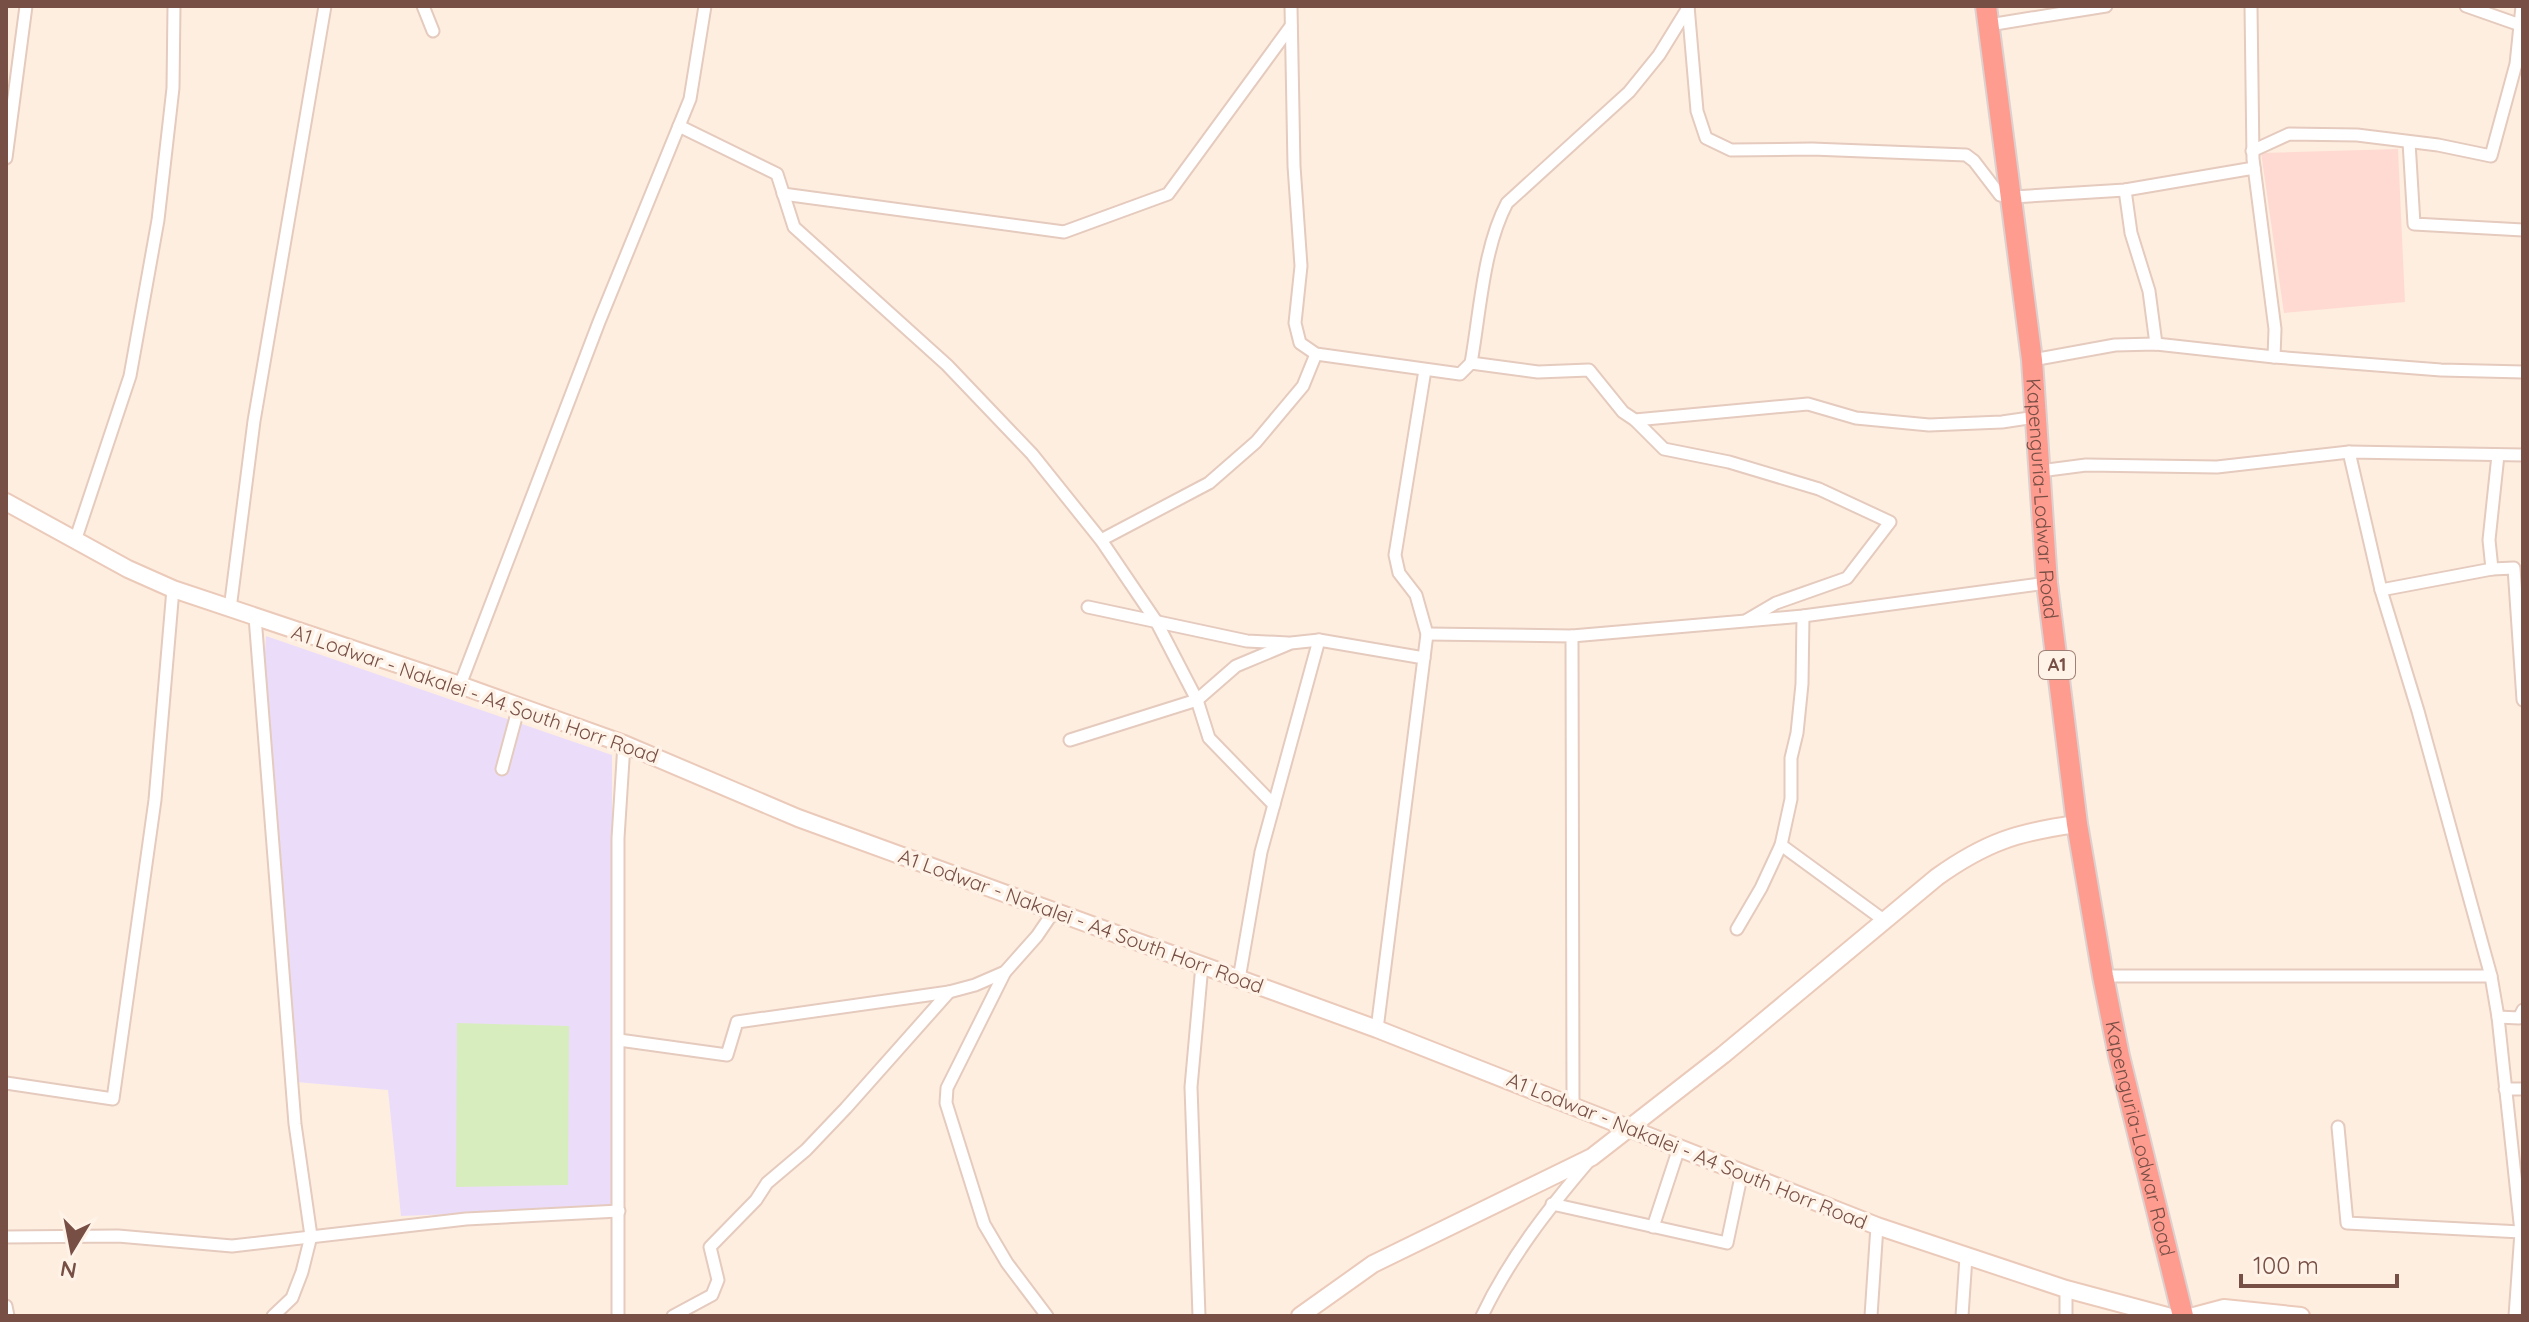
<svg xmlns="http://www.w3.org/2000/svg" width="2529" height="1322" viewBox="0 0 2529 1322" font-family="Quicksand,sans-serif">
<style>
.commercial{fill:#ffdad3}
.education{fill:#ebddfa}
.pitch{fill:#d8edbd}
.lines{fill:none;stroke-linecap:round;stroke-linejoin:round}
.street-casing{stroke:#e5cabe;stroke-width:15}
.secondary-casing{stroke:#ebcaba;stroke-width:20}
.highway-casing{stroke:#dcd1cf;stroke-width:24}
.street{stroke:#fff;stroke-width:11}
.secondary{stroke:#fff;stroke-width:16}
.highway{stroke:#ff9c90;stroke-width:20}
.labels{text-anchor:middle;stroke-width:7;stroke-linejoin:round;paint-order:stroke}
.shield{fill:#fff3e8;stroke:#a08076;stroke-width:2}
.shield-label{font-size:18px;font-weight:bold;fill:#784f45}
.street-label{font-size:20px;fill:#784f45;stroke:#fff3e8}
</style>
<rect width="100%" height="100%" fill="#feeee0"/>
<path class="commercial" d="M2398,149L2405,302L2284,313L2261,153Z"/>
<path class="education" d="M266,636L612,755V1208L401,1216L388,1090L296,1082L264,667Z"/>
<path class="pitch" d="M457,1023L569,1026L568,1185L456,1187Z"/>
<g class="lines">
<g class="street-casing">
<g id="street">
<path d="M423,6L433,31"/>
<path d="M1291,6L1294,166L1301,266L1295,323L1300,343L1316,354L1460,374L1471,363L1538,372L1589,370L1623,412L1635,420L1808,404L1856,418L1929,425L2002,422L2036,417"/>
<path d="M1688,6L1697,111L1706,138L1731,150L1812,149L1966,155L1974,161L2000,195L2013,197L2125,190L2254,168"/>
<path d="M2251,6L2253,159L2275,329L2274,357"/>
<path d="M2466,6L2523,26"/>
<path d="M1989,25L2106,6"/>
<path d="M679,126L777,174L794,227L947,365L1032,454L1101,540L1156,621L1197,700L1209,738L1274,805"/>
<path d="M2409,142L2414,224L2523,230"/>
<path d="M2252,151L2289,134L2357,135L2438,145L2491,156L2516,64L2522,6"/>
<path d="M6,158L26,6"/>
<path d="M2125,190L2131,233L2149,291L2156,344"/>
<path d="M783,194L1064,232L1168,194L1291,26"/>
<path d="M2032,360L2115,345L2156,344L2274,357L2441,370L2523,372"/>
<path d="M1471,363C1480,313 1483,248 1507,203L1629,92L1659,55L1688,8"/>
<path d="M1635,420L1664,449L1729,462L1819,489L1890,522L1847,578L1776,603L1747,620"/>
<path d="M2349,452L2381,590L2418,711L2491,976L2498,1017L2521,1232"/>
<path d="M2040,471L2086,465L2217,467L2349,452L2523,455"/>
<path d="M1101,540L1209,483L1256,442L1303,386L1316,354"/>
<path d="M75,541L130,376L158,220L173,88L174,6"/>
<path d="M2492,569L2514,568L2523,700"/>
<path d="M2381,590L2492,569L2489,540L2498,455"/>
<path d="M1088,607L1247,641L1288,643"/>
<path d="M230,609L254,421L325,6"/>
<path d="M255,617L295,1124L311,1236L302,1272L292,1298L273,1316"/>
<path d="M1427,634L1572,636L1573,1105"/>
<path d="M1572,636L1803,616L2047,583"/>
<path d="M460,685L599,322L690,99L705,6"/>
<path d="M1070,740L1197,700L1236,666L1291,643L1319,640"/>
<path d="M502,769L519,706"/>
<path d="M1781,845L1885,921"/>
<path d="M1737,929L1761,888L1781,845L1791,799V758L1797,733L1802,684L1803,616"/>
<path d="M1005,972L947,1088L946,1103L984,1224L1007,1263L1047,1316"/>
<path d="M2103,976H2491"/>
<path d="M1239,979L1261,852L1319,640L1424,658"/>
<path d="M2498,1017L2519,1018L2523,1010"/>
<path d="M1377,1029L1427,634L1416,595L1399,573L1395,555L1425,370"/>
<path d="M619,1040L727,1055L737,1022L949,992L975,985L1005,972L1037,936L1054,911"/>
<path d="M6,1083L113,1099L155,800L173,589"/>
<path d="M2505,1089H2523"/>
<path d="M2338,1127L2347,1223L2521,1232L2515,1316"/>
<path d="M1552,1204L1727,1243L1742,1172"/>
<path d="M1653,1227L1679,1148"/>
<path d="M6,1237L118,1236L232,1246L466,1219L619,1211"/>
<path d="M2066,1289V1316"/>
<path d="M6,1306L8,1316"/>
<path d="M618,1316V838L624,744"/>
<path d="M673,1316L712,1295L718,1280L710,1247L756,1200L767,1183L806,1150L846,1108L949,992"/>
<path d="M1199,1316L1191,1087L1202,965"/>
<path d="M1482,1316C1509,1259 1548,1209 1589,1161"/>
<path d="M1871,1316L1877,1226"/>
<path d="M1962,1316L1966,1257"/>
</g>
</g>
<g class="secondary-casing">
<g id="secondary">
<path d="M6,502L128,569L173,589L460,685L624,744L798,818L1377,1029L1877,1226L2066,1289L2167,1316"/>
<path d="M1300,1316L1373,1264L1592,1157L1723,1055L1937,877C1986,842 2018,832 2077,824"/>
<path d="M2194,1316L2224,1308L2301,1316"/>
</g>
</g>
<g class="highway-casing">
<g id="highway">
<path id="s1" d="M1986,6L2032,360L2047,583L2077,824L2103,976L2119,1056L2183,1316"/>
</g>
</g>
<use href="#street" class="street"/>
<use href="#secondary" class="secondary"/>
<use href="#highway" class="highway"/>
</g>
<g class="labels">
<rect class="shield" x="2039" y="651" width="36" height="28" rx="6"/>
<g class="shield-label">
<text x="2057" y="671">A1</text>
</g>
<g class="street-label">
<text dy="7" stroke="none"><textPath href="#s1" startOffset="496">Kapenguria-Lodwar Road</textPath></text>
<text transform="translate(475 694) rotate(19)" y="7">A1 Lodwar - Nakalei - A4 South Horr Road</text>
<text transform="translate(1081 921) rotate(20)" y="7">A1 Lodwar - Nakalei - A4 South Horr Road</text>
<text dy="7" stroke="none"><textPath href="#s1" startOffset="1144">Kapenguria-Lodwar Road</textPath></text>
<text transform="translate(1687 1151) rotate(22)" y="7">A1 Lodwar - Nakalei - A4 South Horr Road</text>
</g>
</g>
<rect width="2529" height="1322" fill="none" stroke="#784f45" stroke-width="16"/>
<g transform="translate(72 1250) rotate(190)" stroke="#fff3e8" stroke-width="6" paint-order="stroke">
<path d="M0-6L14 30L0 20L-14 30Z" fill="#784f45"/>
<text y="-12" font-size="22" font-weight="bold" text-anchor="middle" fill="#784f45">N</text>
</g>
<path d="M2241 1274v12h156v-12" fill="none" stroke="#784f45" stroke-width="4"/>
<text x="2253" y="1274" font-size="24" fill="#784f45" stroke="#fff3e8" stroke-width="6" paint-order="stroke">100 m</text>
</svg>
